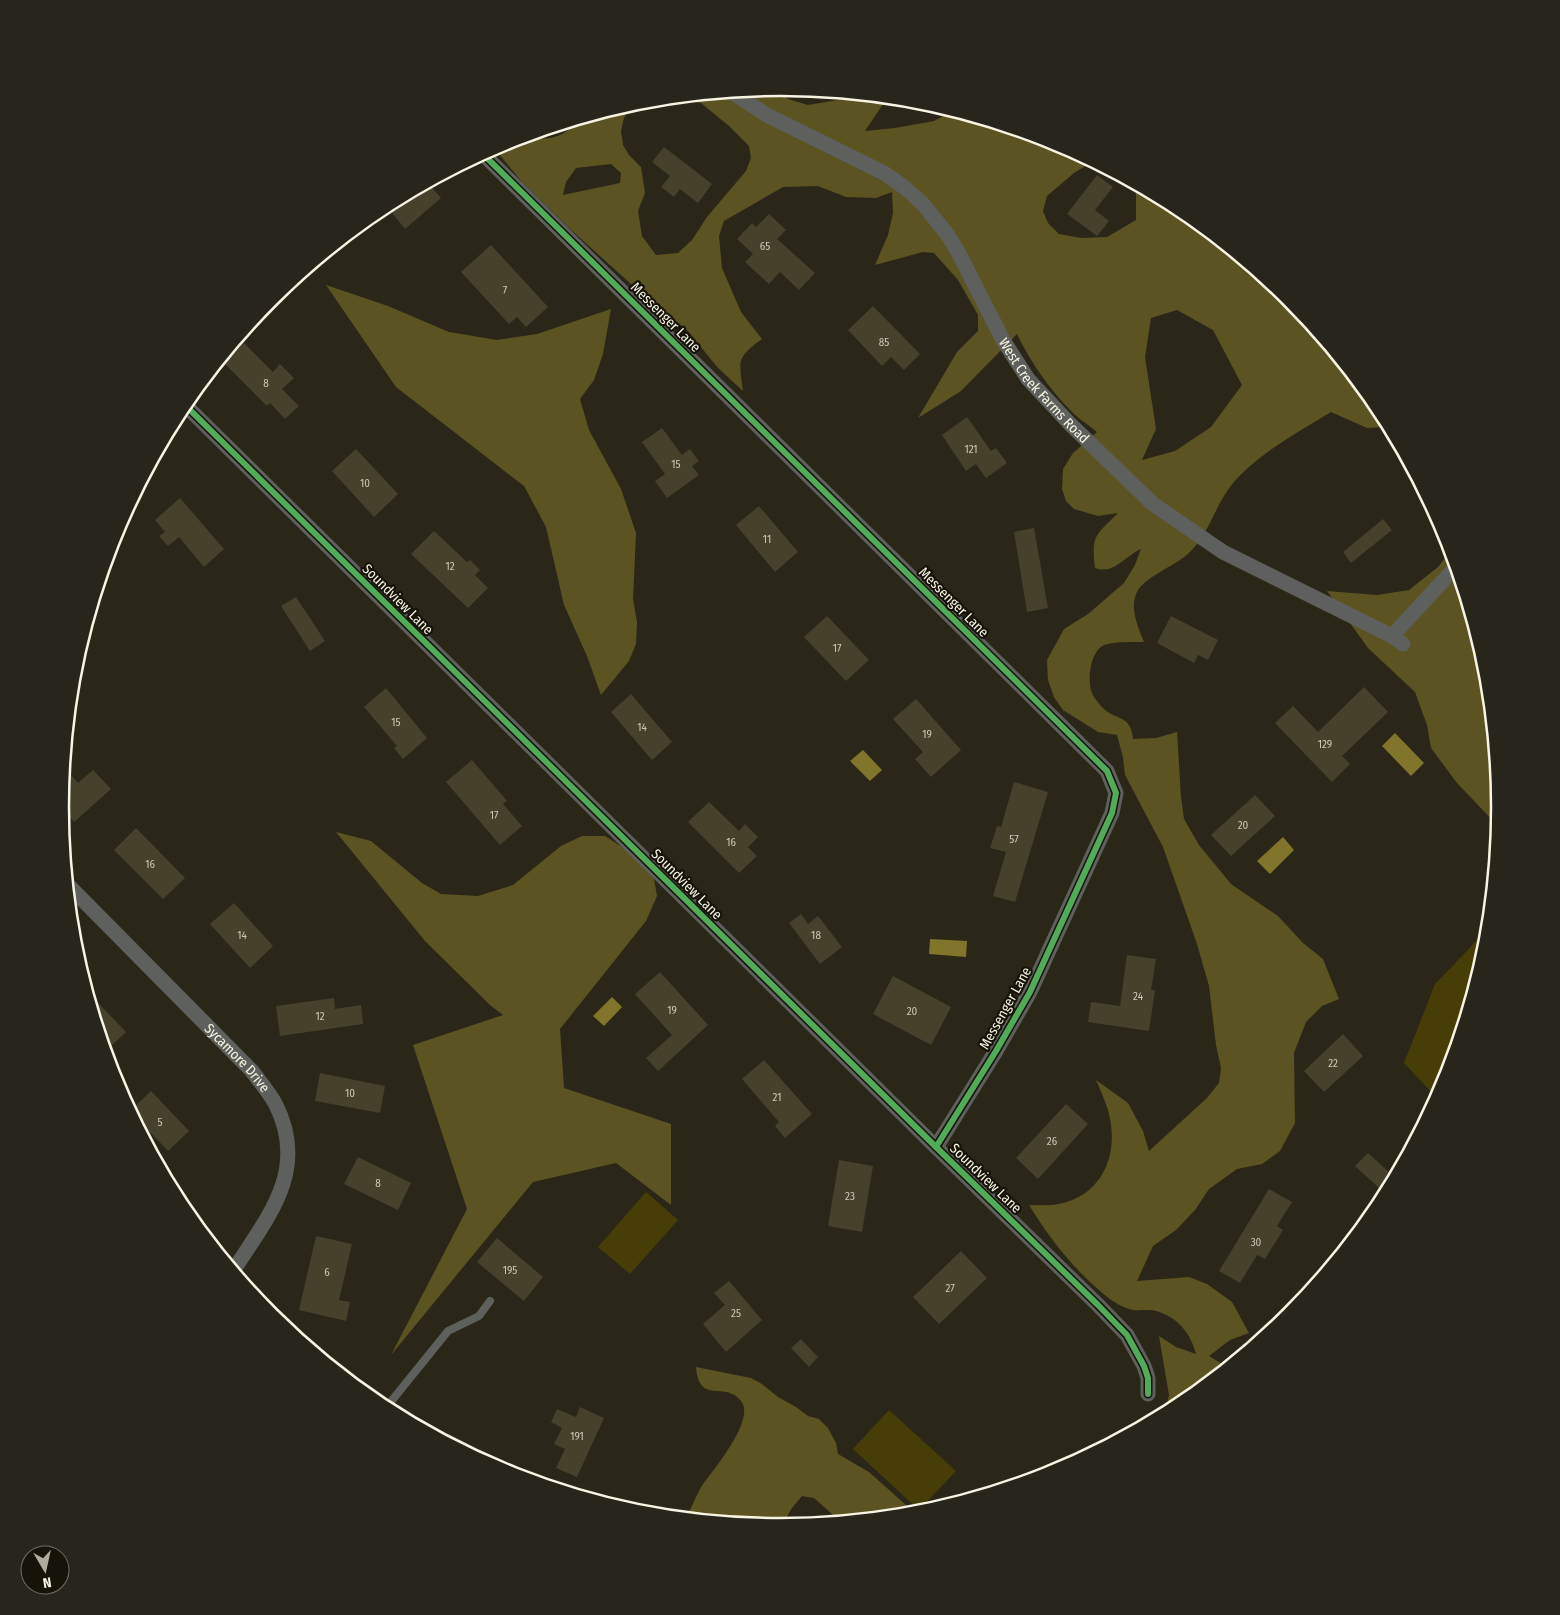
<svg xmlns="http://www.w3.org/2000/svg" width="1560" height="1615" viewBox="0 0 1560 1615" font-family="'Fira Sans Condensed',sans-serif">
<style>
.green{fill:#473d06}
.forest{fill:#5c5322;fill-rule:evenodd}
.water{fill:#81742b}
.building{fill:#45412a}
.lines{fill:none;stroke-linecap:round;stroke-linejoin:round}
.lane{stroke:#5e605e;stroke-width:8}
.street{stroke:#5e605e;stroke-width:15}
.cycleway-casing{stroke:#161409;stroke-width:9}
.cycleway{stroke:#51ab58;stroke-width:6}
.labels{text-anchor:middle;stroke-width:4.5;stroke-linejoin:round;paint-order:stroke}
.number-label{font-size:11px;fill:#cac7b6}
.street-label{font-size:14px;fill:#f7f4e4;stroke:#161409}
.rim{fill:none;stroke:#f7f4e4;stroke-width:2.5}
</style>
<rect width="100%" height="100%" fill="#2a2718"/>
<g class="green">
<path d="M1488,927L1486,948L1445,1083L1437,1098L1404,1063L1435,984L1466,952Z"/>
<path d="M646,1192L678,1220L630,1274L598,1247Z"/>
<path d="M889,1410L956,1471L919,1510L853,1449Z"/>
</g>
<g class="forest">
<path d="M774,88L788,99L808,105L838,100L847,94L887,98L865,131L895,128L934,121L953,111L1056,142L1092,162L1074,173L1047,196L1043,211L1048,223L1059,234L1081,238L1107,237L1136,220V185L1180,209L1289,299L1379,408L1389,427L1367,428L1331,412C1297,433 1259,453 1233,483C1216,503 1210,532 1191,551C1178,565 1145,576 1137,592C1129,608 1138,627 1144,642C1134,642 1111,641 1102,646C1090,654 1087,681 1092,693C1093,697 1098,702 1101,706C1115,722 1131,713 1133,739L1156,738L1177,732L1181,797L1184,819L1199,845L1231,884L1278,916L1303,943L1323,959L1339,999L1322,1006L1306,1022L1294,1053L1295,1123L1280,1151L1262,1164L1237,1169L1209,1189L1195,1210L1176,1230L1153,1246L1137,1281L1189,1277L1207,1284L1232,1302L1249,1333L1230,1340L1209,1356L1227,1367L1180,1406L1138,1429L1145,1422L1166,1408L1169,1395L1159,1336L1176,1347L1196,1354C1191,1334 1178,1317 1156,1311C1149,1309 1141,1311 1133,1310C1125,1309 1112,1301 1106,1296C1074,1270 1050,1239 1029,1205C1039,1205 1050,1206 1059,1204C1100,1196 1118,1158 1110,1119C1108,1106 1101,1092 1096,1080L1128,1103L1143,1131L1149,1151L1207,1098L1219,1083L1221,1068L1216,1045L1209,986L1197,944L1163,847L1125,775L1123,757L1117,735L1098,732L1063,710L1054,697L1048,680L1047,660L1064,629L1088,614L1124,583L1135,565L1141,549C1125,556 1114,575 1095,568C1091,535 1096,535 1118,513L1098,516L1074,509L1066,501L1062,489L1063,469L1073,453L1097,432C1089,425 1080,420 1073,413C1050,390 1031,363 1017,334L961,391L918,418L957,352L978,331V315L958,280L934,253L923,252L875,265L888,235L893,213L892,192L876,198L846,197L818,186L783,187L724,221L719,236L722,268L741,312L762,339C736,358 739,360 743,391L718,368L688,331L642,294L569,228L522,182L494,148C502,144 510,139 519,138C531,136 542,141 554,137C568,134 572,125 584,118C594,113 607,114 618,114L619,108L632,104L624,118L621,131L623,145L629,155L641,167L645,193L638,211L642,236L656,255L678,253L692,240L707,217L746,171L751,158L749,146L729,126L701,103L663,99ZM611,164L621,173L620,183L563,195L566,182L576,168ZM1177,310L1213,330L1242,385L1211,427L1175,451L1142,460L1156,429L1145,357L1151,318Z"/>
<path d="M326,285L388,306L449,332L497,340L537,334L611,309L603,354L594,380L580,399L589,430L621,489L636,533L633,599L637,622L636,644L629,661L601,695L587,656L564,605L546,527L524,486L396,387Z"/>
<path d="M1450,548L1486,667L1500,808L1498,826L1457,783L1431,748L1427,725L1415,692L1368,648L1327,591L1377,595L1409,590L1438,567L1449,553Z"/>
<path d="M336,832L371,841L422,883L441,894L478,896L513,885L561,846L582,836H605L628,851L654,879L657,896L646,921L560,1029L564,1088L671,1124V1205L616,1163L533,1182L391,1355L467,1209L413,1045L503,1015L490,1005L425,941Z"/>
<path d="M696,1367L751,1378L762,1384L778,1397L796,1407L808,1416L819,1419L828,1428L836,1443L838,1454L869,1472L916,1514L841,1522L814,1498L802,1496L792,1508L781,1527L686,1518C692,1507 696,1495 703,1484C714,1469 756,1419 741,1401C725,1380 699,1406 696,1367Z"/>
</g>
<g class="water">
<path d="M1395,733L1424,763L1411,776L1382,746Z"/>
<path d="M863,750L882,770L870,781L850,761Z"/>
<path d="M1283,837L1294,850L1270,874L1257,861Z"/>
<path d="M930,939L967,941L966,957L929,954Z"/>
<path d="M612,997L622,1007L604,1026L593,1016Z"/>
</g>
<g class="building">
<path d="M664,147L712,184L698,203L680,189L674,197L661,187L670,176L652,162Z"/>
<path d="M1097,175L1113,187L1095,210L1109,221L1097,236L1067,214Z"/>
<path d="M428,183L441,198L405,229L389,209L397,203L395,201Z"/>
<path d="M769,214L786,230L777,239L815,273L799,290L780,272L769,284L745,262L753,254L737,239L752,223L756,227Z"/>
<path d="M491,245L548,307L526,327L517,317L509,324L461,272Z"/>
<path d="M873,306L920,354L904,370L891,357L882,366L848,330Z"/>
<path d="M244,343L273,372L280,364L294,378L282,389L299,406L285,419L270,403L267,406L224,363Z"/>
<path d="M967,417L991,451L996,448L1007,463L986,478L976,464L966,471L942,435Z"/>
<path d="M662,428L682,455L690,449L699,461L692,466L699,475L667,498L655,481L665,474L642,442Z"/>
<path d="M356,449L398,494L374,517L332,471Z"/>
<path d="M180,498L224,549L204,567L179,537L168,546L159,536L165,532L155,520Z"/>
<path d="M759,506L798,552L775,572L736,525Z"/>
<path d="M1383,519L1392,530L1351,563L1343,552Z"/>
<path d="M1034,528L1048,608L1027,612L1014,532Z"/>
<path d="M434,531L467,562L470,560L480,570L475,575L488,588L468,608L411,554Z"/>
<path d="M296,597L325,641L310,651L281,606Z"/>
<path d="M827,616L869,660L846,681L804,637Z"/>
<path d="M1171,616L1218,640L1208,660L1198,655L1194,663L1157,643Z"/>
<path d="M1364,687L1388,712L1342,756L1350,764L1332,782L1275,723L1293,706L1318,732Z"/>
<path d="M386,688L427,738L403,759L394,748L397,746L364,707Z"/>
<path d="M631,694L672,742L652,760L611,712Z"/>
<path d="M916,699L961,750L931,777L915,759L923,752L893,719Z"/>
<path d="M472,760L507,801L503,804L522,826L500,845L446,782Z"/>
<path d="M64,767L78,783L93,770L111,789L74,822L60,806Z"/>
<path d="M1014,782L1048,792L1015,902L993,896L1006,852L990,848L997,826L1001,827Z"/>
<path d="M1255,795L1275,816L1231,856L1211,835Z"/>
<path d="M709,802L739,831L745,824L758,837L748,847L757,856L739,873L688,822Z"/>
<path d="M136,828L185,878L163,899L114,850Z"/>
<path d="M234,903L273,946L250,968L210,924Z"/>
<path d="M801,914L808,924L818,916L842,947L820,964L789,923Z"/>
<path d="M1127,955L1156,959L1151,990H1155L1149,1031L1088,1022L1091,1002L1120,1006Z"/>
<path d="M660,972L708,1025L658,1071L646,1058L672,1035L635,994Z"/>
<path d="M893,976L951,1007L931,1045L873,1014Z"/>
<path d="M87,991L126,1032L105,1052Z"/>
<path d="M334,998L335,1009L361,1005L363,1024L280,1036L276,1006Z"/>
<path d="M1343,1034L1363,1056L1324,1092L1304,1071Z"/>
<path d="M764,1060L812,1114L785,1138L775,1126L779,1122L742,1079Z"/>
<path d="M320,1073L385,1086L380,1113L315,1101Z"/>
<path d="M151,1091L189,1131L168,1151L130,1111Z"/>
<path d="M1066,1104L1088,1124L1038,1179L1016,1158Z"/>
<path d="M1368,1153L1392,1175L1379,1188L1355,1166Z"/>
<path d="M358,1157L411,1183L398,1210L344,1184Z"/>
<path d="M839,1160L873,1166L862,1232L828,1226Z"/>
<path d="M1269,1189L1292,1202L1277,1226L1283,1230L1265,1259L1257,1255L1240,1283L1219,1271Z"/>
<path d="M316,1236L352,1244L339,1300L350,1302L346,1321L299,1310Z"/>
<path d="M497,1238L543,1277L524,1301L477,1262Z"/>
<path d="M961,1251L987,1278L939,1324L913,1297Z"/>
<path d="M729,1281L762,1320L726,1352L703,1324L725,1305L714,1293Z"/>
<path d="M801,1339L818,1357L809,1367L791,1348Z"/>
<path d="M580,1407L604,1418L577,1477L556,1468L565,1449L554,1444L562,1428L551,1422L557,1409L576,1417Z"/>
</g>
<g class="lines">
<path class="lane" d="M385,1409L448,1331L479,1316L490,1301"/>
<g class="street">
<path id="s1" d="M732,92L765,114L884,173L904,187L923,204L947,234L957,250L1003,340L1028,379L1070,424L1153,504L1223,552L1392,636L1403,644"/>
<path d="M483,154L1107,771L1116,793L1112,813L1030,992L996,1051L936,1147"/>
<path d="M184,404L936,1147L1098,1305L1127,1335L1144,1366L1148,1378V1394"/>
<path d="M1392,636L1454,569"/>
<path id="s2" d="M68,885L252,1071C260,1082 270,1093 276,1105C309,1171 267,1218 233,1271"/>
</g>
<g class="cycleway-casing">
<g id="cycleway">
<path d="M483,154L1107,771L1116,793L1112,813L1030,992L996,1051L936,1147"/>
<path d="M184,404L936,1147L1098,1305L1127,1335L1144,1366L1148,1378V1394"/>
</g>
</g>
<use href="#cycleway" class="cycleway"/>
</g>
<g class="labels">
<g class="number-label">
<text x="765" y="250">65</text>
<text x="505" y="294">7</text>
<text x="884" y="346">85</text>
<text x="266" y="387">8</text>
<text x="971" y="453">121</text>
<text x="676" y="468">15</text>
<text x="365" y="487">10</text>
<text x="767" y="543">11</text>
<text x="450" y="570">12</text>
<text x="837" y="652">17</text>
<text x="396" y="726">15</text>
<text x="642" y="731">14</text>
<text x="927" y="738">19</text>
<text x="1325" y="748">129</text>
<text x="494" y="819">17</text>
<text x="1243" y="829">20</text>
<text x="1014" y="843">57</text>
<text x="731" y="846">16</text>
<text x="150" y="868">16</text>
<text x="242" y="939">14</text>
<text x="816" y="939">18</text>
<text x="1138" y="1000">24</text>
<text x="672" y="1014">19</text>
<text x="912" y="1015">20</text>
<text x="320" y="1020">12</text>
<text x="1333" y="1067">22</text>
<text x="350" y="1097">10</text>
<text x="777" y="1101">21</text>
<text x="160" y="1126">5</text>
<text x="1052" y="1145">26</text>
<text x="378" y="1187">8</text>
<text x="850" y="1200">23</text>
<text x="1256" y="1246">30</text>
<text x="510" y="1274">195</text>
<text x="327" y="1276">6</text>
<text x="950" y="1292">27</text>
<text x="736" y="1317">25</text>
<text x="577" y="1440">191</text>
</g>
<g class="street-label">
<text transform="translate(666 317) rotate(45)" y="5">Messenger Lane</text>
<text dy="5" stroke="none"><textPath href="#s1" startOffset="446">West Creek Farms Road</textPath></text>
<text transform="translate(398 599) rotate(45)" y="5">Soundview Lane</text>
<text transform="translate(954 602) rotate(45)" y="5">Messenger Lane</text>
<text transform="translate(687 884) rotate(45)" y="5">Soundview Lane</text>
<text transform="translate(1005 1008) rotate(-61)" y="5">Messenger Lane</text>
<text dy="5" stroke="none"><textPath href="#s2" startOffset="242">Sycamore Drive</textPath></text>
<text transform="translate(986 1178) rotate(44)" y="5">Soundview Lane</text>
</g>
</g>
<path d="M0 0H1560V1615H0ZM69 807a711 711 0 1 1 1422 0a711 711 0 1 1-1422 0Z" fill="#28261b" fill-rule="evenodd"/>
<path class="rim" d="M69 807a711 711 0 1 1 1422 0a711 711 0 1 1-1422 0Z"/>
<g transform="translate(45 1570) rotate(171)"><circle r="24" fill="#161409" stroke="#706e61"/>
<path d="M0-4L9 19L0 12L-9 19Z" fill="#afac9d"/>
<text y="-8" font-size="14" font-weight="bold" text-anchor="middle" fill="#f7f4e4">N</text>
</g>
</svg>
